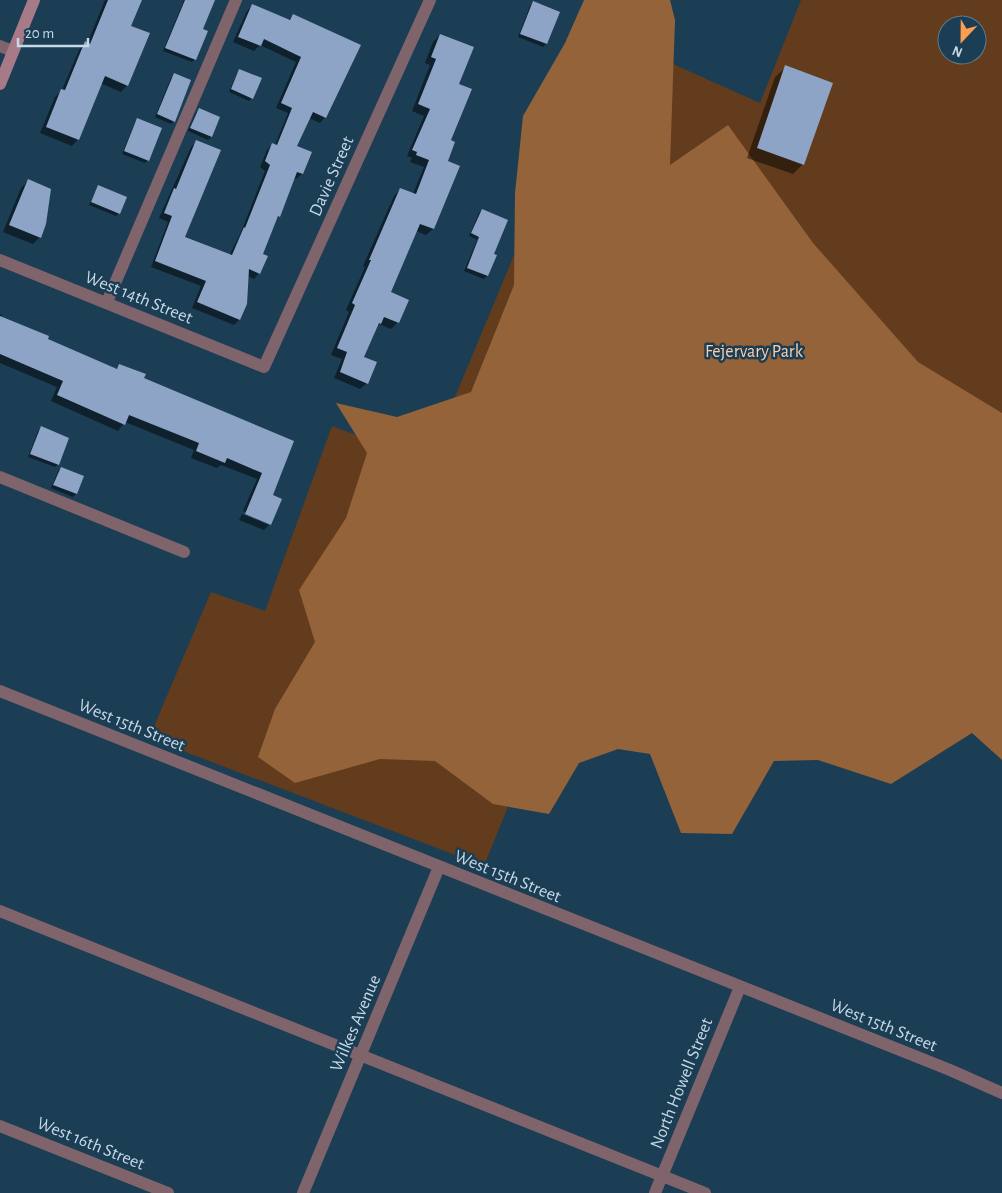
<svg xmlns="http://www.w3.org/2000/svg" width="1002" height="1193" viewBox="0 0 1002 1193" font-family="'Alegreya Sans',sans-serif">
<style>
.green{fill:#623c1d;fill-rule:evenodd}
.forest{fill:#95633a}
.shadow{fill:#0007}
.building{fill:#8da4c6}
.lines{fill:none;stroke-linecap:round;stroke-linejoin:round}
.service{stroke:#80646c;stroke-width:12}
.minor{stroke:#80646c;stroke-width:12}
.secondary{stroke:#a77a88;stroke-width:12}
.labels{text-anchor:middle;stroke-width:5;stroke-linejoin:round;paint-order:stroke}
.street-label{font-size:18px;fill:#c6d9e7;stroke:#1b3e54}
.park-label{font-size:18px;fill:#fdcfac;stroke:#1b3e54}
</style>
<rect width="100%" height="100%" fill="#1b3e54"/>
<path class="green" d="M801,0H1002V714L607,561L484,866L149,738L211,592L265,611L332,426L428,462L606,34L760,103ZM947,25H977V55H947Z"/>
<path class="forest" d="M584,0H670L675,20L670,165L728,125L813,243L918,362L1002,413V760L972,733L891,784L818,760L774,761L732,834L681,833L650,754L618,749L579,763L549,814L493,804L435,761L380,759L295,783L258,757L275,709L315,642L299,590L346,518L367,453L336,403L397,417L471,392L514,285L515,193L523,116L565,43Z"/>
<g class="shadow">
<path d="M105,0H140L129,26L127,85L121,92L100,83L78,139L72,146L40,133L55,97L62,90L79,50L85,43L87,44Z"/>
<path d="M184,0H214L202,30L195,59L192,62L163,51Z"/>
<path d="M533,3L558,13L546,44L543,47L518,37L530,6Z"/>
<path d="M252,5L288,20L294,15L325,117L320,123L309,118L295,147L310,153L302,174L296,179L294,178L279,216L275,220L261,254L259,273L254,279L247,276L239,320L234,325L192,308L201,286L151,267L168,222L159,218L191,147L197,141L183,238L229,256L241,232L265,171L260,167L267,150L273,144L275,145L288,113L276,108L296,62L260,45L254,51L233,42L247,11Z"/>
<path d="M440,35L458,84L446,162L459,167L433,229L426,235L416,231L390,293L398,322L391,329L379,324L376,327L363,358L367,383L360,389L334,378L342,359L331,355L349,312L346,310L365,267L363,266L394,196L400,189L413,194L424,167L410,162L412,158L407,156L424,116L412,111L430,65L425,63L433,42Z"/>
<path d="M786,67L803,164L793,174L747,158L775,77Z"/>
<path d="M240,70L252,98L249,101L229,92L237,73Z"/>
<path d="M174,75V121L171,124L155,117L171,78Z"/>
<path d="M199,110L219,118L211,137L208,140L188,131L196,113Z"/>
<path d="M138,119L148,160L145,163L122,154L135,122Z"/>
<path d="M28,181L40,237L33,244L3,232L21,188Z"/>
<path d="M99,187L119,213L116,216L89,205L96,190Z"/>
<path d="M482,210L492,254L495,256L487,276L484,279L464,271L477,240L469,236L479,213Z"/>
<path d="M0,314L2,315L1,318L46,340L116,369L120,365L143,378L293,442L271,495L270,524L264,530L239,520L242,514L269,525V522L243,511L257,479L221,465L217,468L191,458L194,450L125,422L118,431L51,401L57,387L0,363Z"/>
<path d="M41,428L58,464L55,467L28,457L38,431Z"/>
<path d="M61,468L76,494L73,497L51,488L58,471Z"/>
</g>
<g class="building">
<path d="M108,0H142L131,26L150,33L128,86L105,76L79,140L46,127L61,89L65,90L85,41L90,44Z"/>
<path d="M185,0H215L203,29L208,31L196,60L165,48Z"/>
<path d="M533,1L560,12L547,44L520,34Z"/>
<path d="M252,4L290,20L293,14L361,45L326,118L313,112L297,146L312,152L303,174L297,172L280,217L278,216L263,254L268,256L260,274L249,269L247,304L240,320L197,302L206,281L155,261L172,216L164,213L174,188L176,189L196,140L221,150L185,237L232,255L244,227L245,228L270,165L265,161L272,143L277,145L292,108L281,103L301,57L264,39L261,46L238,37Z"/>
<path d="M440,34L474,47L459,84L472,89L451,140L455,142L448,161L460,166L434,229L420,224L391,292L409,300L399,323L384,317L381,324L379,323L364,357L377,362L368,384L340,372L347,352L337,348L355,305L352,303L371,260H369L400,188L416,194L429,160L416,155L417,152L412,150L430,109L418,104L436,59L431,57Z"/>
<path d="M785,65L833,83L804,165L757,148Z"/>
<path d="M239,69L262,78L253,99L231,89Z"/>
<path d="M174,73L191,80L175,122L157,114Z"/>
<path d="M199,108L220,117L212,137L190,128Z"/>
<path d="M137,118L162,128L149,161L124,151Z"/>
<path d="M28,179L51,189L46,224L41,238L9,225Z"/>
<path d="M98,185L127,197L120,214L91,202Z"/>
<path d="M482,209L508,220L494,254L497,255L488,276L467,268L479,237L471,233Z"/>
<path d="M0,316L49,336L48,339L117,369L119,364L146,374L144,378L294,441L273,495L282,499L271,525L245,514L262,473L227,458L225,463L196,451L199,443L129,415L125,425L57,395L63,381L0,354Z"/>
<path d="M41,426L69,438L59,465L30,454Z"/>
<path d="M61,467L84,476L77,494L53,485Z"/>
</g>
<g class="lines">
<g class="service">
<path d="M0,46L13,51"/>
<path d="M107,302L236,0"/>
<path d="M0,477L184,552"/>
<path d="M0,911L705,1193"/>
</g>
<g class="minor">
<path d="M0,260L264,367L430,0"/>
<path d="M0,691L950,1070L1002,1093"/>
<path d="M0,1126L168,1193"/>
<path d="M303,1193L439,867"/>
<path d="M655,1193L740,987"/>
</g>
<path class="secondary" d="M0,84L34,0"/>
</g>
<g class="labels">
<g class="street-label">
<text transform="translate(331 176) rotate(-66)" y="6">Davie Street</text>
<text transform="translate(139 297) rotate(22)" y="6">West 14th Street</text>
<text transform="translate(132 725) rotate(22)" y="6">West 15th Street</text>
<text transform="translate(508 876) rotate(22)" y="6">West 15th Street</text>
<text transform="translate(355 1023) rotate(-67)" y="6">Wilkes Avenue</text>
<text transform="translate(884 1025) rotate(22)" y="6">West 15th Street</text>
<text transform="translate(681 1083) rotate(-68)" y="6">North Howell Street</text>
<text transform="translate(91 1143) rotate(22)" y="6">West 16th Street</text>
</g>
<g class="park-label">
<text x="754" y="357">Fejervary Park</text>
</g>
</g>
<g transform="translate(962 40) rotate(202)"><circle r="24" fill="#1b3e54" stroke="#5f7c8f"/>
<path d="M0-4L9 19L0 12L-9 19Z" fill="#fb9e50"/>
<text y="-8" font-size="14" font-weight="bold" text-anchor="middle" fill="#c6d9e7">N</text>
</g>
<path d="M18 38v8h70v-8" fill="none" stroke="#c6d9e7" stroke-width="2.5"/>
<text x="25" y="38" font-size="15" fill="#c6d9e7" stroke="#1b3e54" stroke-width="4" paint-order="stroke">20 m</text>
</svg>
